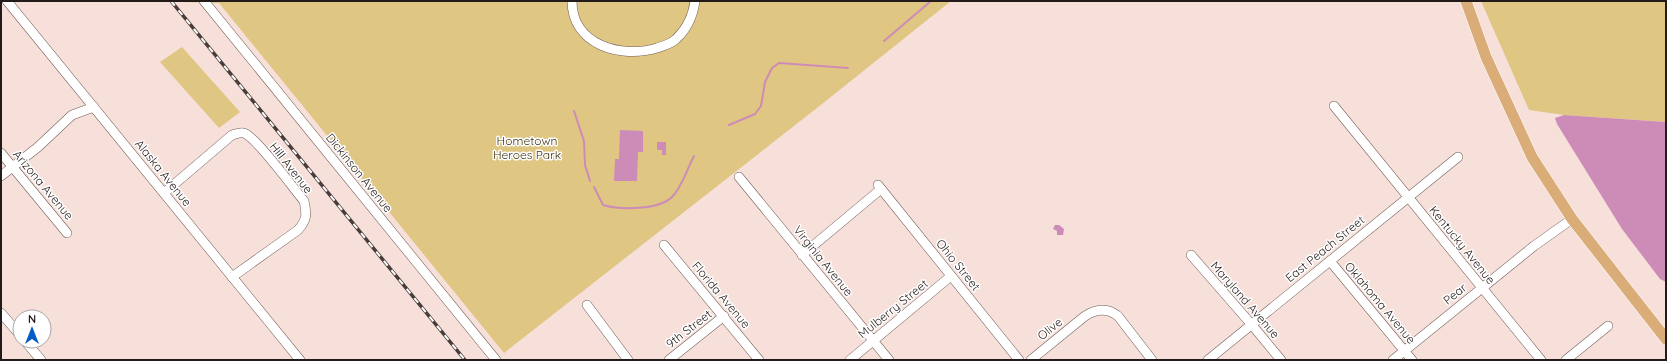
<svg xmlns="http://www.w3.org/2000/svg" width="1667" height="361" viewBox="0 0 1667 361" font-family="Quicksand,sans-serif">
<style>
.green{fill:#dfc683}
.water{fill:#cd8cb7}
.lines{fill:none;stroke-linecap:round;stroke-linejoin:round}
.stream{stroke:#cd8cb7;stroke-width:2}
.minor-casing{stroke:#6f5c57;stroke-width:10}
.major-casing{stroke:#fff;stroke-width:12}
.minor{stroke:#fff;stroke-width:9}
.major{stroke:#daac77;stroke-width:11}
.rail-casing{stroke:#483d3b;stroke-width:3.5}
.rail{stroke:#fff;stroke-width:2;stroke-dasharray:6;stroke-linecap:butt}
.labels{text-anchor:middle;stroke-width:3;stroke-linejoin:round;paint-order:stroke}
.park-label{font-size:12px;fill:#3c3110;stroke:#fff}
.street-label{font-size:12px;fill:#231b19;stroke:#fff}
</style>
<rect width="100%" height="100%" fill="#f7e0da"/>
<g class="green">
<path d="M142,1H951L822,104L504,353L219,3Z"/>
<path d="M1481,1H1666V122L1564,115L1529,110Z"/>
<path d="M182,47L240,112L219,128L160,62Z"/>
</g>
<g class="water">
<path d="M1564,115L1666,122V282L1660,279L1622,229L1557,124L1555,118Z"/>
<path d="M620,130L643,131V152H638L637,181H614L615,159H619Z"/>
<path d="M657,142H666V155H662V150H657Z"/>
<path d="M1055,225H1059L1064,229L1063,235H1057V231L1053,229Z"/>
</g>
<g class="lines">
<g class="stream">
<path d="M884,41L931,1"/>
<path d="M574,111L584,141L585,165L590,181"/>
<path d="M729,125L755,114L761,106L765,82L772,68L779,63L848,68"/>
<path d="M594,187L603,205C620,210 659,210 672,197C682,187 687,169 694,156"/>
</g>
<g class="minor-casing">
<g id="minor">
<path d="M7,1L300,360"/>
<path d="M204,1L496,360"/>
<path d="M572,1C572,45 621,59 657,48C663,46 671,44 676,39C687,29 693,15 695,1"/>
<path d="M1334,106L1541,360"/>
<path d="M1,153L67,233"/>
<path d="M1,176L38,147L72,115L94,107"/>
<path d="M739,177L889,360"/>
<path d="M878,185L1019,360"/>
<path d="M164,193L232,135C236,134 240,132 244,133C256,137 294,189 304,201C307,214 307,220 298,230L232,277"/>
<path d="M664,245L759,360"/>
<path d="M802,255L881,189"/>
<path d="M1191,255L1252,325L1281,360"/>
<path d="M1330,261L1412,360"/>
<path d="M587,305L628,360"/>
<path d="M1,313L20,335"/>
<path d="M25,341L41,360"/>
<path d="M669,360L724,316"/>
<path d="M850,360L951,276"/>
<path d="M1031,360L1085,316C1096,309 1107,307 1118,316L1152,360"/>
<path d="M1208,360L1458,157"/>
<path d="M1393,360L1534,246L1572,219"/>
<path d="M1566,360L1608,326"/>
</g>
</g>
<g class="major-casing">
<path id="major" d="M1466,1L1486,57L1532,157L1572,219L1666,339"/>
</g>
<use href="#minor" class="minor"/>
<use href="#major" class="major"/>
<g class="rail-casing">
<path id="rail" d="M171,1L465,360"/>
</g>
<use href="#rail" class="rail"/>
</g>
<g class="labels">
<g class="park-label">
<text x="527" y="145">Hometown<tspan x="527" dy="14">Heroes Park</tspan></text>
</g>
<g class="street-label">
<text transform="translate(291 168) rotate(52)" y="4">Hill Avenue</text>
<text transform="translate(163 173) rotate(51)" y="4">Alaska Avenue</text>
<text transform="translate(359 173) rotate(51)" y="4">Dickinson Avenue</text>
<text transform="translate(43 185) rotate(50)" y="4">Arizona Avenue</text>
<text transform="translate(1462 245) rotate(51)" y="4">Kentucky Avenue</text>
<text transform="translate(1325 249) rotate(-39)" y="4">East Peach Street</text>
<text transform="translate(823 261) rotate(51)" y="4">Virginia Avenue</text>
<text transform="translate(958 265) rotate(51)" y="4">Ohio Street</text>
<text transform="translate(1455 294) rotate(-39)" y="4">Pear</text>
<text transform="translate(721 295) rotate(50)" y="4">Florida Avenue</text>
<text transform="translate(1245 300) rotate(49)" y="4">Maryland Avenue</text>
<text transform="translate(1380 303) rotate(50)" y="4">Oklahoma Avenue</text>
<text transform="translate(893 309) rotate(-39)" y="4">Mulberry Street</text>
<text transform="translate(689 329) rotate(-38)" y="4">9th Street</text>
<text transform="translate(1050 329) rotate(-39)" y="4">Olive</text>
</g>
</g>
<rect width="1667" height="361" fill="none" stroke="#231b19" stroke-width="4"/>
<g transform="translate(32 329)"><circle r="19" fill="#ffffff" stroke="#a7a4a3"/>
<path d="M0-3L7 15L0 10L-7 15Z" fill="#065bc4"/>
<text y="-6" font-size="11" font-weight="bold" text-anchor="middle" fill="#231b19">N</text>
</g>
</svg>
